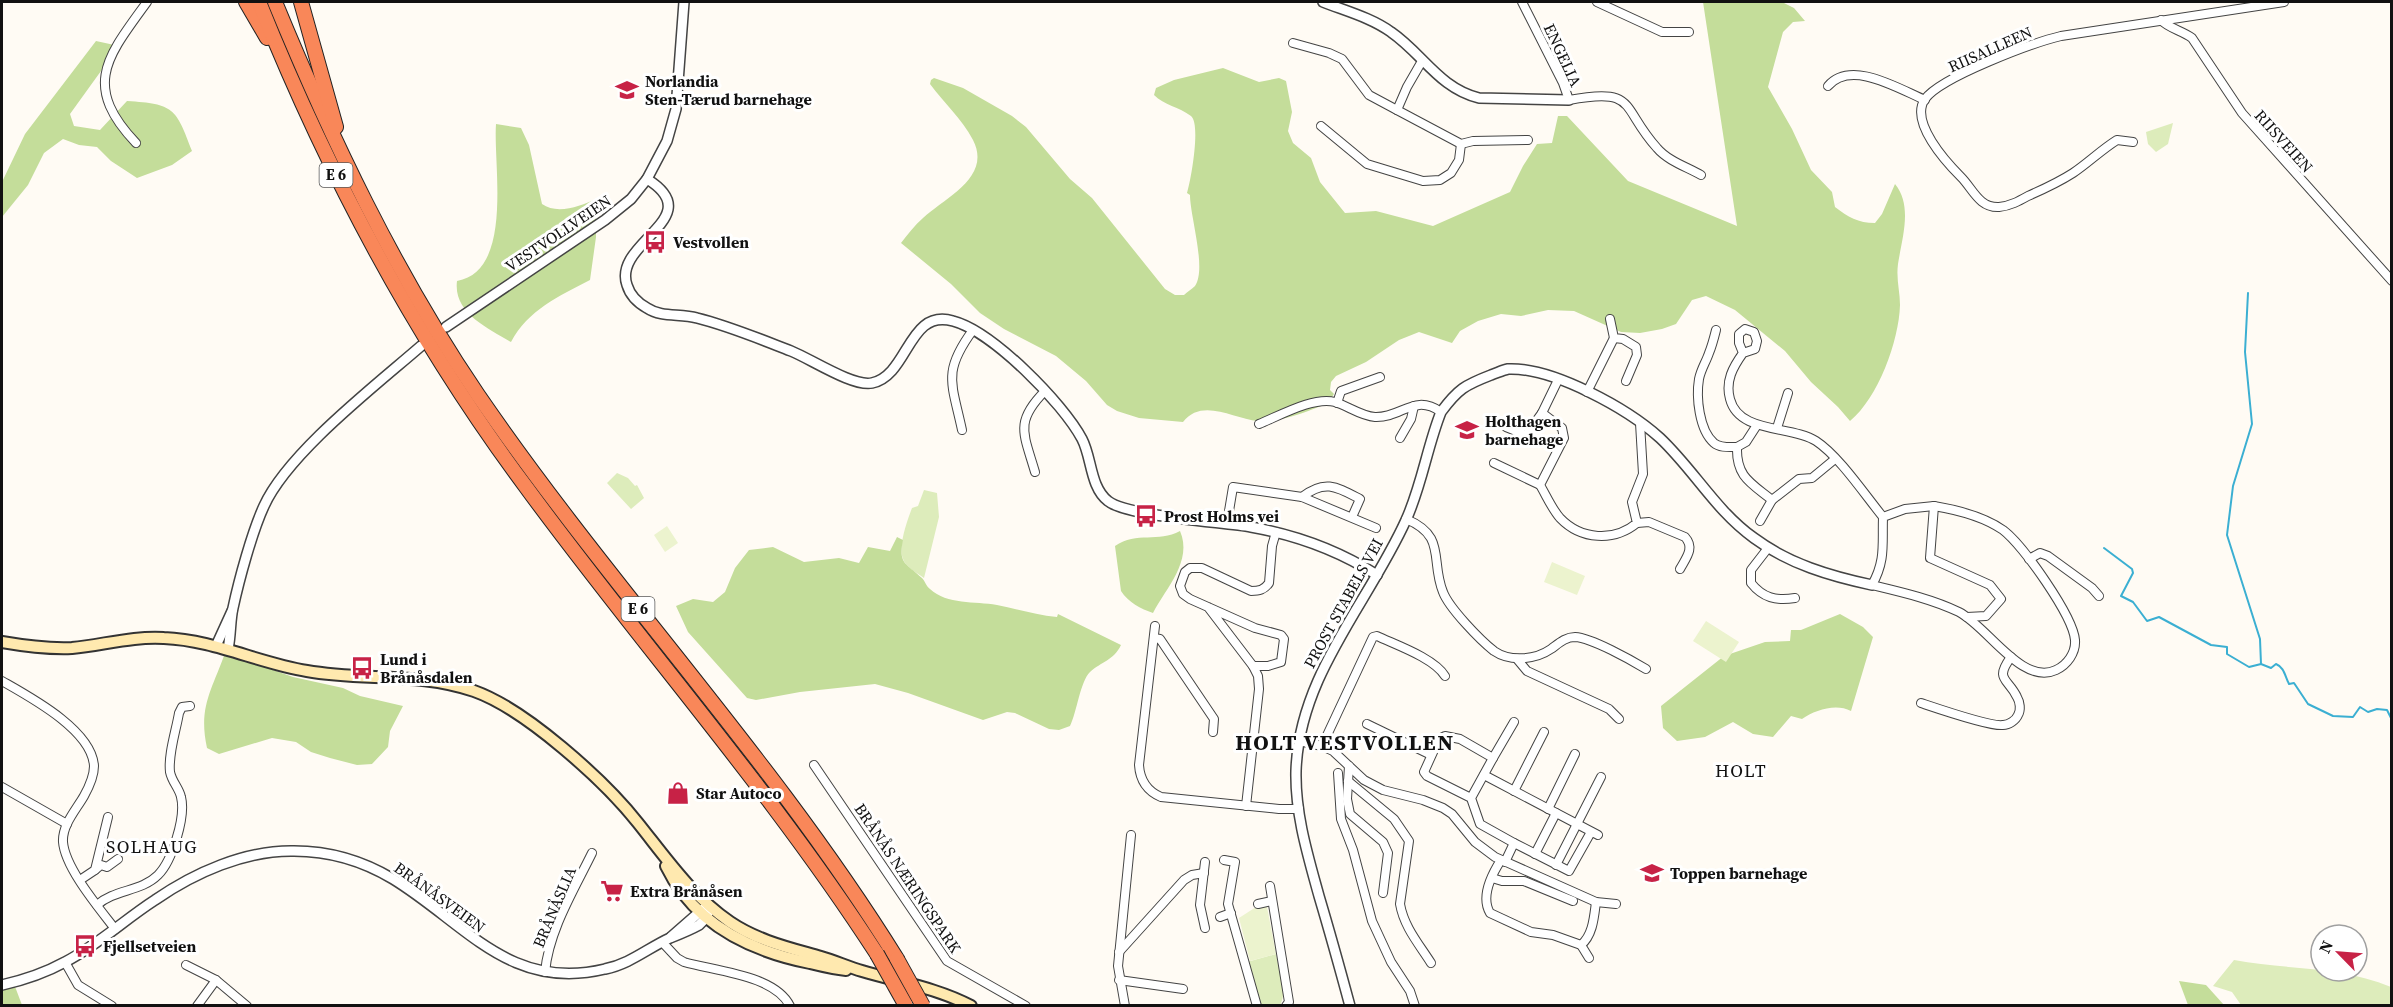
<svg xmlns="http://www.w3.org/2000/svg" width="2393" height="1007" viewBox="0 0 2393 1007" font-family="'Source Serif 4',serif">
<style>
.green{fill:#ddecbb}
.forest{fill:#c4dd9a}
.pitch{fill:#ecf3ce}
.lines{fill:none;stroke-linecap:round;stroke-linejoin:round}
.stream{stroke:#3bafd2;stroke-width:2}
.minor-casing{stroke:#444;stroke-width:10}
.tertiary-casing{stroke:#444;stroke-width:12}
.secondary-casing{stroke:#333;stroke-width:14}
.motorway-casing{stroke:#222;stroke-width:16}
.minor{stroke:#fff;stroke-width:8}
.tertiary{stroke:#fff;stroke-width:9}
.secondary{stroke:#ffe9af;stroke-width:10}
.motorway{stroke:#f98759;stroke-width:14}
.motorway-bridge-casing{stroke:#222;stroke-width:16;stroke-linecap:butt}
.motorway-bridge{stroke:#f98759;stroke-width:14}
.labels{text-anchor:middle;stroke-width:6;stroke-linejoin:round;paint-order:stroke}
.shield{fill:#fff;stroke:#585858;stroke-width:1.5}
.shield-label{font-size:15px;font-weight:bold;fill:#111}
.street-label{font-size:16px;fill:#111;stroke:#fff}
.poi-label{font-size:16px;font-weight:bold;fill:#111;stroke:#fff;text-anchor:start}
.neighbourhood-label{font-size:18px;letter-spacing:1.5px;fill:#111;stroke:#fff}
.district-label{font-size:22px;font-weight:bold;letter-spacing:1.5px;fill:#111;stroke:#fff}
</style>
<rect width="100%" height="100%" fill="#fffbf4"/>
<g class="green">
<path d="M2173,123L2168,144L2156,152L2148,144L2146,132Z"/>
<path d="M617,473L628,478L635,486L637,485L644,498L631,509L607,483Z"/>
<path d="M924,490L937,493L939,517L924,578C917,573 906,567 903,559C898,546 907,521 912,508L918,506Z"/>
<path d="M1276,954C1279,970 1288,991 1280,1005H1261L1247,962Z"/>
<path d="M2234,960C2287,970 2342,966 2391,987V1005H2241L2232,992L2213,986Z"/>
</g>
<g class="forest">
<path d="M1703,2H1782L1794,8L1805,21L1793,22L1783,32L1768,87L1792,129L1811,170L1832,192L1835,207C1848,217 1858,223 1875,223L1882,214L1895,184C1913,206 1902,238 1898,264C1896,279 1900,291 1900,305C1899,341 1878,398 1850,421L1838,407L1811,382L1785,351L1735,310L1706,296L1692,300L1676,324L1662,329L1640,333L1621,332L1574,311L1548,310L1521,316L1501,314L1478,321L1460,331L1452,343L1419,332L1399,340L1366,362L1336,376L1331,382L1330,390L1334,394L1327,404C1307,411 1281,423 1258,421C1234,419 1202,397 1183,422L1139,418L1117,411L1107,405L1086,381L1056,356L1004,329L980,313L951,284L901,243C908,234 915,225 923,218C946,197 992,177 973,140C962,119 944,103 930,84L931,80L934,78L963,88L1012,116L1026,127L1070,179L1092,198L1165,289L1175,295H1184C1187,292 1192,289 1195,286C1207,269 1190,216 1190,195L1187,193C1191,180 1201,124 1191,116C1179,107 1164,105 1154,95L1156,88L1174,80L1223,68L1259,82L1279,78L1286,81L1292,112L1288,131L1293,143L1311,158L1320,182L1345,213L1376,211L1433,226L1510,192L1523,166L1537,144L1552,143L1558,116H1567L1628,181L1737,226Z"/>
<path d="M96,41L119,46L70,114L74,126L100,130L127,101C174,104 176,108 192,151L172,165L137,178L111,161L97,147L79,145L63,139L44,153L28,185L2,217V182L25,134Z"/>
<path d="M496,124L521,128L529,145L542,204C557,215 581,206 596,199V237L590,280C559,296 528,310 511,342C488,328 453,313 457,281C514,271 493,165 496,124Z"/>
<path d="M1180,531C1193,561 1166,588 1153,613C1141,609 1128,602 1121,591L1115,546C1137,531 1158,543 1180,531Z"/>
<path d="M897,537L903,540C898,564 906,563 922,578C925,581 926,586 930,589C947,605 975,601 997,605C1017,609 1036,615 1057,617L1058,614L1121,645C1114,660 1101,662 1090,672C1080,682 1077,712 1070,726L1059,730L1049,729L1015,713L1007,712L983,720L908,693L875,684L800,692L756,700L747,698L688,632L676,606L693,599L713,602L725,592L735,568L749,550L773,547L804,562L839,558L859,563L868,547L890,551Z"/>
<path d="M1840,614L1863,627L1873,637L1851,711C1836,703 1815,710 1802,719L1791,716L1773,737L1753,734L1733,722L1705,737L1677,741L1663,728L1661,706L1724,656L1765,642L1790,641L1791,630H1801Z"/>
<path d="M225,653L293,677L343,688L360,696L403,706L390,731L388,747L372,764L357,765L330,758L311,752L296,742L272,738L219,754L207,748C198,707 212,690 225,653Z"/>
<path d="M2179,981L2206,985L2224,1005H2188Z"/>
<path d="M14,984L22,1005L2,1006V988Z"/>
</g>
<g class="pitch">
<path d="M667,526L678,543L665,552L654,535Z"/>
<path d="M1552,562L1585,576L1577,595L1544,582Z"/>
<path d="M1706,621L1739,642L1726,662L1693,641Z"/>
<path d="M1256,907H1267L1276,954L1250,961L1239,918Z"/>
</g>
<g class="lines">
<g class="stream">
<path d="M2248,293L2245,352L2252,424L2233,486L2227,535L2260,639L2261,664"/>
<path d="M2104,548L2132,569L2133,573L2121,596L2133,602L2147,621L2159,617L2211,645L2227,647V654L2249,667L2261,664L2271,668L2276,664C2284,667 2285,676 2289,684L2294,683L2308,704L2333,716L2353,717L2360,707L2368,712L2377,709L2387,710L2392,720"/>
</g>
<g class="minor-casing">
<g id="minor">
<path d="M1522,2L1563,83L1569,100C1638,87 1620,107 1657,148C1668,161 1687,167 1701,175"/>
<path d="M1597,2L1662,32H1689"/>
<path d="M2161,20C2168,28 2183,31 2192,38L2242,113L2392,281"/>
<path d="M1293,43L1329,53L1342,59L1369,95L1397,110L1407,87L1422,61"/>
<path d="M1828,86C1851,59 1899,89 1925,100"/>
<path d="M1397,110L1461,144L1473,141L1528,140"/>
<path d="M1321,126L1367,164L1423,181L1440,180L1451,173L1459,160L1461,144"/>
<path d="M2133,142L2117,140C2101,150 2088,163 2073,173C2059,182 2044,189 2028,196C2019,201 2010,206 1999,207C1979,208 1973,189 1961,177C1947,163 1909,122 1925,99C1941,77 2032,43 2061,36L2284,2"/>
<path d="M136,143C81,85 108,56 147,2"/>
<path d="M1610,319L1614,338L1623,339L1636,347L1637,355L1626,381"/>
<path d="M1716,330C1714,338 1712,346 1709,353C1706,362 1701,369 1699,379C1696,397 1699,430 1714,443C1720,448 1729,447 1737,447"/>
<path d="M1743,353L1739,343V334L1745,329L1754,332L1757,341L1755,349L1743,353C1733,367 1725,381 1730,399C1739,434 1791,425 1816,441C1839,456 1865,495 1883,517"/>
<path d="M1558,380L1542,413L1562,428L1564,438L1540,485C1546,495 1552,509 1560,518C1581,540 1614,542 1637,523L1632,502L1643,474L1640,423"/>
<path d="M1587,392L1614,338"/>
<path d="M1337,403L1341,391L1380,377"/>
<path d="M1259,424C1279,416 1314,396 1335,402C1348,406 1361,416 1375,417C1402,418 1414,393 1441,412"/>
<path d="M1757,425L1746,442L1737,447C1736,477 1751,483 1772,500L1799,479L1812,478L1835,459"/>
<path d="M1506,427L1526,435L1542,413"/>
<path d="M1777,428L1788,393"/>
<path d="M962,430C952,383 942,372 973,330"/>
<path d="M1400,438L1411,419L1414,406"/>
<path d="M1494,463L1540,485"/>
<path d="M1035,472C1024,434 1014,422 1045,391"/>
<path d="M1302,497C1325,479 1337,487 1360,499L1352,517"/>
<path d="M1934,506C1958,510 1983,516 2003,530C2023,545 2073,616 2075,640C2076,653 2067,665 2056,670C2022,686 1988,627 1959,612C1932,599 1901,592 1872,585C1886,560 1882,544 1883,517L1905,509Z"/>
<path d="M1934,506L1930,558L1990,585L2001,599L1986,616L1967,617"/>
<path d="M1406,519C1447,536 1430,560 1443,592C1449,608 1480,640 1494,651C1510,662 1535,660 1551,649C1558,644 1565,637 1575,637C1592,638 1631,660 1646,669"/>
<path d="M1760,521L1772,500"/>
<path d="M1227,523L1233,487L1302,497L1376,528"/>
<path d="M1637,523L1649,522L1685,537C1695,548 1686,558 1680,569"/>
<path d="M1768,548L1751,570V583C1763,598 1776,601 1795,598"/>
<path d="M2029,559L2040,553L2048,556L2092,588L2099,596"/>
<path d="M1208,607L1253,666H1268L1281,662L1284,639L1281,635L1255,628L1190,599L1183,594L1180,586L1185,572L1190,568H1202L1251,591C1259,591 1264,590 1269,583L1272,546L1276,532"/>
<path d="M1155,626L1139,765C1140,781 1147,791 1161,797L1279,809H1299"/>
<path d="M1154,638L1160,639L1214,719L1213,732"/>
<path d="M1517,659L1527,671L1609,709L1619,719"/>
<path d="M2,681C30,697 92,730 94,766C94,777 89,787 84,796C76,810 62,825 63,842C65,868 99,908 115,929"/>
<path d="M1921,703C1936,708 1991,727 2003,725C2009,725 2016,720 2018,715C2021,710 2020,702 2017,697C2008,678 1994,680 2011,657"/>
<path d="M1367,724L1431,755"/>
<path d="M1299,741L1322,746L1333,751L1364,780L1383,790L1423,800L1443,808L1452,814L1475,842L1495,857L1596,902L1616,904"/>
<path d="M1322,746L1373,637L1377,636C1396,645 1434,658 1445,676"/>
<path d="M1493,758L1514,722"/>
<path d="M814,765L947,961L1026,1006"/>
<path d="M1349,766L1347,799L1350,814L1383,842L1388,853L1383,893"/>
<path d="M1338,773L1341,819L1353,850L1372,921L1391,962L1410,991L1415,1006"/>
<path d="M1484,775L1598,835"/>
<path d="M1348,781L1394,819L1409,841L1400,904C1404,927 1419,944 1431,963"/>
<path d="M2,787L67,824"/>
<path d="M1514,791L1544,732"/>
<path d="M1471,798L1493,758L1460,739L1445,736L1439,739L1424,772L1427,776L1471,798L1480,824L1514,843L1505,862"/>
<path d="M1246,806L1259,689L1258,676L1253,666"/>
<path d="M1548,809L1575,754"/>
<path d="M1514,843L1569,871L1591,832"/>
<path d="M1535,854L1556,813"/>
<path d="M1224,860L1235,862L1228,904L1257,1006"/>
<path d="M1501,860C1492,874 1480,896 1490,913L1531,932L1553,935L1581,945C1593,935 1594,917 1596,902"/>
<path d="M1205,862L1200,905L1205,928"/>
<path d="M1556,865L1601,777"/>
<path d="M95,870L101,865L107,867L118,859"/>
<path d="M1492,878L1502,881H1524L1573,901"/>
<path d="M80,880L95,870L108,817"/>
<path d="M1270,886L1289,1002L1286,1006"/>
<path d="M1258,904L1272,901"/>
<path d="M97,905C115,889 141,892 158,875C172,861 186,817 181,797C179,788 172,782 170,772C168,754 176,731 179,713L182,707L190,706"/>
<path d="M1220,917L1231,913"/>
<path d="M663,943L677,958L684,962C715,971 775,975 790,1006"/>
<path d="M1581,945L1589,958"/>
<path d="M1119,952L1184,880L1192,875L1204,873"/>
<path d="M65,962L78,985L112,1006"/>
<path d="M186,965L216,980L247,1006"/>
<path d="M545,972C549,930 574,890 592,853"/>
<path d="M1119,980L1183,989"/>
<path d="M197,1006L216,980"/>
<path d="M1125,1006L1118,966L1131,835"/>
</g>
</g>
<g class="tertiary-casing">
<g id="tertiary">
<path d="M1323,2C1346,11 1372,18 1391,32C1423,54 1439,88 1479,98L1569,100"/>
<path d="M647,179C710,218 612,242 627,285C630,295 638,303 647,308C662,318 680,313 697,318C729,326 760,339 791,351C811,359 853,387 872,383C909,375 908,308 953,321C992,331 1063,403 1082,439C1092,458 1090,487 1108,501C1126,516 1222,522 1251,527C1296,535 1338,550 1377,575"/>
<path d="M446,327L605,220L631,199L647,179L667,141L676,109L684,2"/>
<path d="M216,646L232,611"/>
<path d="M228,649C231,635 230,621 233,608C239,580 252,532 264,506C288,453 375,386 421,346"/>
<path d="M671,937L703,909"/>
<path d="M2,985C24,980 45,973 65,962C98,945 124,920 155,900C194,873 245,850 294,851C329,851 363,861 393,879C465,923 510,992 605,969C630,964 648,948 670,938C680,934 690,930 699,925L706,918L711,907"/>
<path d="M1350,1006C1340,969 1330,933 1319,896C1308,856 1295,814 1296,771C1299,675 1368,604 1406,520C1422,485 1427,447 1441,412C1458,389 1465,385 1491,375C1497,373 1503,370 1508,369C1553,367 1628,409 1660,438C1694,470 1716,511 1754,538C1789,564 1830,576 1872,585"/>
</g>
</g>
<g class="secondary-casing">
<g id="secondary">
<path d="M2,642C25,646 48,649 72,648C103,645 133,636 164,638C214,640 258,663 307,671C362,681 420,672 474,691C525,709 604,780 638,823C666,858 692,896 730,922C758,941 790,948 821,957C835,961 848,967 862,971C899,982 937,988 971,1006"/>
<path d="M666,866C694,924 750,951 810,963C822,966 834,969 846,970"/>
</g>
</g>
<g class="motorway-casing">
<g id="motorway">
<path d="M246,2L267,38"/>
<path d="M259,2C328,174 415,338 526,487C641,644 771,790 877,954"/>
<path d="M275,2C331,138 395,273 478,395C611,589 773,759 897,959"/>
<path d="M301,2L336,127"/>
</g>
</g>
<use href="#minor" class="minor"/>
<use href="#tertiary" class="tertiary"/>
<use href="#secondary" class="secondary"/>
<use href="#motorway" class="motorway"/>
<g class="motorway-bridge-casing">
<g id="motorway-bridge">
<path d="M877,954L905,1004"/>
<path d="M897,959L923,1006"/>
</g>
</g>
<use href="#motorway-bridge" class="motorway-bridge"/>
</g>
<defs>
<g id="school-bare" transform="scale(1.8)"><path d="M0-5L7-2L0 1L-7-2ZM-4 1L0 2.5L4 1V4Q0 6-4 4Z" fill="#c72246" stroke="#fff" stroke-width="2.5" paint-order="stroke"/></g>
<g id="bus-bare" transform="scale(1.8)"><path d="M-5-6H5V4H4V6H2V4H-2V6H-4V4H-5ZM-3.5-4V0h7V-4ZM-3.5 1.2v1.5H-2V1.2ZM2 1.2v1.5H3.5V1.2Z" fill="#c72246" stroke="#fff" stroke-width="2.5" paint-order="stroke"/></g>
<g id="shop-bare" transform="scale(1.8)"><path d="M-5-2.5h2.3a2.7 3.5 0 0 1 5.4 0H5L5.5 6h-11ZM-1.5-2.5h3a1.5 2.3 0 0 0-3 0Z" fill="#c72246" stroke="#fff" stroke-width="2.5" paint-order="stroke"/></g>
<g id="supermarket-bare" transform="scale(1.8)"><path d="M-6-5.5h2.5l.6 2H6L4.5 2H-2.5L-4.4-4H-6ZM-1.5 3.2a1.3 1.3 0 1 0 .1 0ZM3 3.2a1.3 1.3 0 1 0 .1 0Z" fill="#c72246" stroke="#fff" stroke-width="2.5" paint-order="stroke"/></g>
</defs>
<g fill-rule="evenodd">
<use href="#school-bare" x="627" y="90"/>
<use href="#bus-bare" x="655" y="242"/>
<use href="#school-bare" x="1467" y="430"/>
<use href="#bus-bare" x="1146" y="516"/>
<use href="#bus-bare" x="362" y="668"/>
<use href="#shop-bare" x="678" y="793"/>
<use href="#school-bare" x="1652" y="873"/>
<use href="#supermarket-bare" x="612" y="891"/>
<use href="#bus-bare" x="85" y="946"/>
</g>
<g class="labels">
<g class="shield">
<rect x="319.5" y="163" width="33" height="24" rx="4.5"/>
<rect x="621.5" y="597" width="33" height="24" rx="4.5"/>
</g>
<g class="shield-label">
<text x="336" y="180">E 6</text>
<text x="638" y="614">E 6</text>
</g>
<g class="street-label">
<text transform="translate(1990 49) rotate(-24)" y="6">RIISALLEEN</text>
<text transform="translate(1563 55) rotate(65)" y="6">ENGELIA</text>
<text transform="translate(2284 141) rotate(48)" y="6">RIISVEIEN</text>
<text transform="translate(558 233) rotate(-34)" y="6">VESTVOLLVEIEN</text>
<text transform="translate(1343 603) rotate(-61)" y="6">PROST STABELS VEI</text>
<text transform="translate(908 878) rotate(56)" y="6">BRÅNÅS NÆRINGSPARK</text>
<text transform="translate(440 897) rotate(36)" y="6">BRÅNÅSVEIEN</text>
<text transform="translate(554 907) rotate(-67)" y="6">BRÅNÅSLIA</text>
</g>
<g class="poi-label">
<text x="645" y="87">Norlandia<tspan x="645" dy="18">Sten-Tærud barnehage</tspan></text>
<text x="673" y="248">Vestvollen</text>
<text x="1485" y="427">Holthagen<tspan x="1485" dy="18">barnehage</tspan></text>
<text x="1164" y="522">Prost Holms vei</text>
<text x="380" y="665">Lund i<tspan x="380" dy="18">Brånåsdalen</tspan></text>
<text x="696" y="799">Star Autoco</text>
<text x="1670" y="879">Toppen barnehage</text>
<text x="630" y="897">Extra Brånåsen</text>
<text x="103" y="952">Fjellsetveien</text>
</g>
<g class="neighbourhood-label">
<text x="1741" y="777">HOLT</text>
<text x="152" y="853">SOLHAUG</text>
</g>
<g class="district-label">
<text x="1345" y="750">HOLT VESTVOLLEN</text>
</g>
</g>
<rect width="2393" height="1007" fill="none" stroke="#111111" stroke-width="6"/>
<g transform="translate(2339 953) rotate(295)"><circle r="28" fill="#ffffff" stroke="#a0a0a0" stroke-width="1.5"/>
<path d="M0-4.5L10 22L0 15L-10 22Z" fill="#c72246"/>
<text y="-9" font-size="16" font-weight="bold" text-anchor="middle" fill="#111111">N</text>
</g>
</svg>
